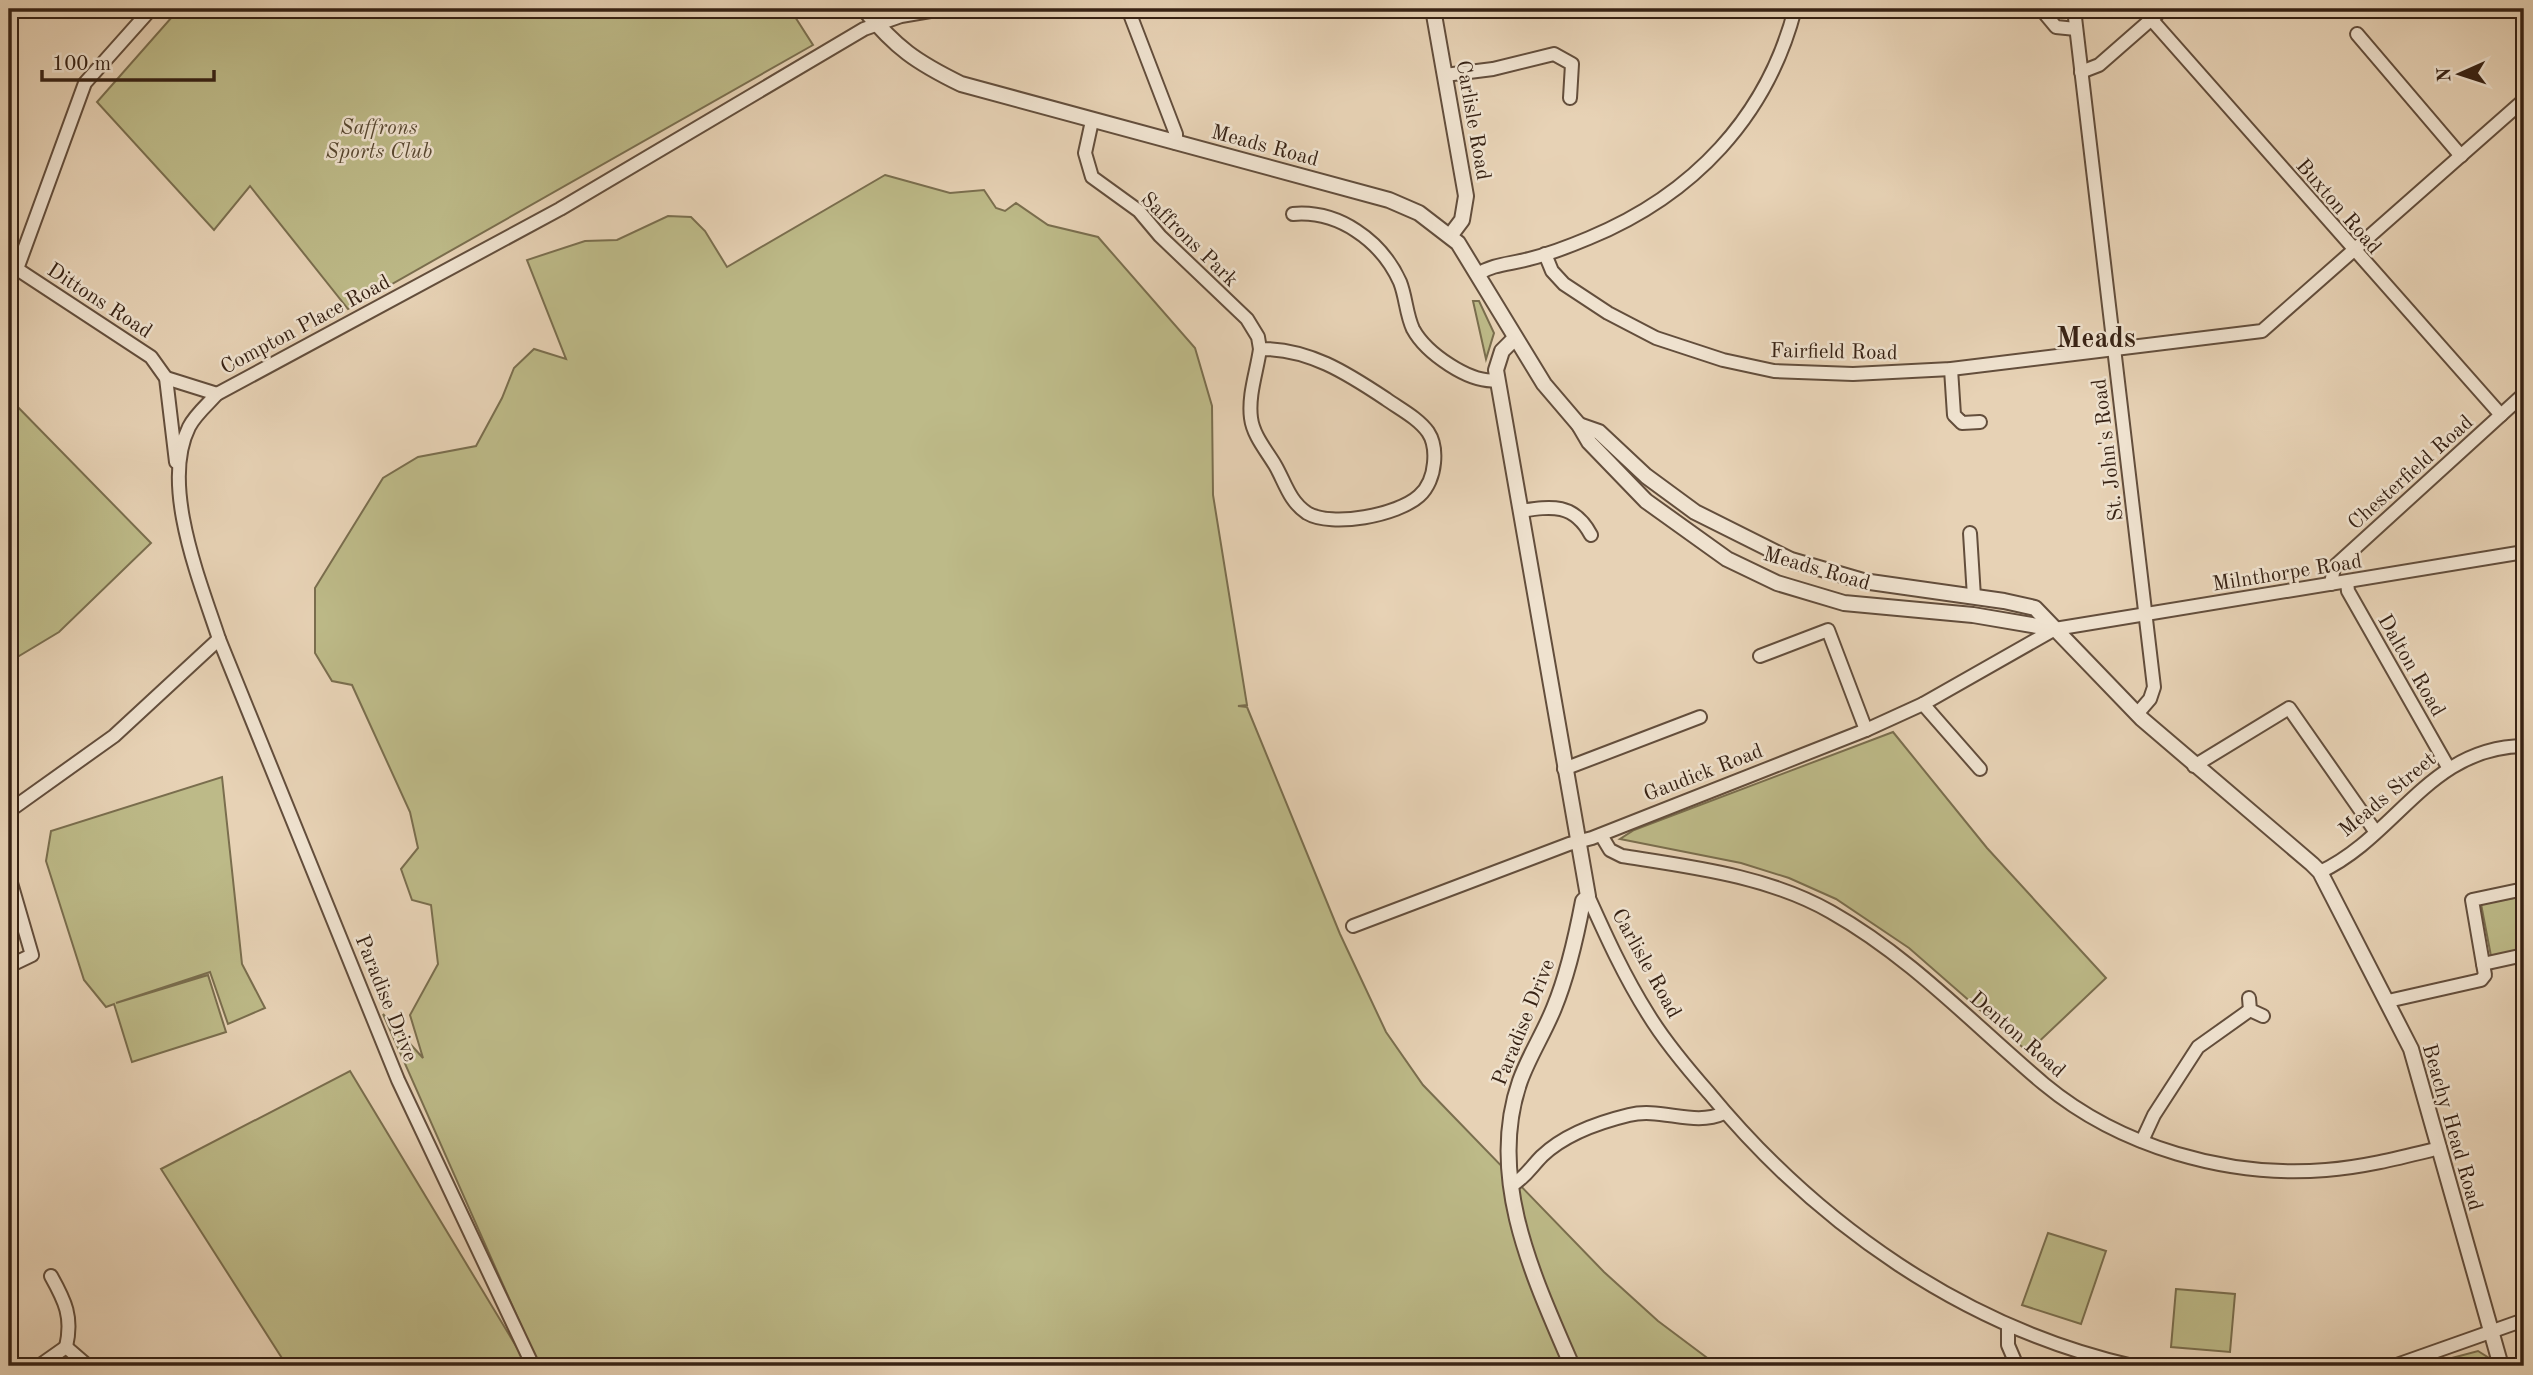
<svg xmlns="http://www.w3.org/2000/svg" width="2533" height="1375" viewBox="0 0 2533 1375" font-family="'Old Standard TT',serif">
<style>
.green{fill:#bdba88;stroke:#7a6e4e;stroke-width:2}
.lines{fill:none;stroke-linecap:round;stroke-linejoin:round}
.minor-casing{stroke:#634e3c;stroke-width:16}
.tertiary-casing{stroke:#634e3c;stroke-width:18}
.minor{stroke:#efe2cf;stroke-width:12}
.tertiary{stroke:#efe2cf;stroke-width:14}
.labels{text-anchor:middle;stroke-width:5;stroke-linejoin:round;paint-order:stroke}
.street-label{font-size:21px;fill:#372214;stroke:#efe2cf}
.park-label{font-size:21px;font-style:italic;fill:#584831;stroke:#efe2cf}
.district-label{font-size:28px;font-weight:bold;fill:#372214;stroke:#efe2cf}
</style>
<rect width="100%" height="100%" fill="#e7d2b5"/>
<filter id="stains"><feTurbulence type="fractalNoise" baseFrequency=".00286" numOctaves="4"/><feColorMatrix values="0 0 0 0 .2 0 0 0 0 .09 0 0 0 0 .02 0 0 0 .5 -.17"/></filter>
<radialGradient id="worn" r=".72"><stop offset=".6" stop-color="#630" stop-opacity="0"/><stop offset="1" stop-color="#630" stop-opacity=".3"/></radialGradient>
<g class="green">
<path d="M179,9H790L813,45L348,309L250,186L214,230L97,102Z"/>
<path d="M885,175L950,193L984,190L996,208L1005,211L1016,203L1048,225L1098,237L1195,348L1212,406L1213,495L1247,705L1238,706L1247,707L1340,934L1386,1032L1423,1085L1604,1272L1658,1321L1718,1366H539L383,1014L423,1058L410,1015L438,964L431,905L412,900L401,869L418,848L410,812L352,685L332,681L315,653V588L383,478L418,457L476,446L502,398L514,368L534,349L566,359L527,260L585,241L617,240L668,216L691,217L705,231L727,267Z"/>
<path d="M1473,301H1479L1494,333L1486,359Z"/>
<path d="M9,398L151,543L59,632L9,662Z"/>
<path d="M1893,732L1987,848L2106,978L2028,1052L1909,948L1836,899L1789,878L1741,863L1620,839L1634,830Z"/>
<path d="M222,777L242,964L265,1008L228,1024L210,972L116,1003L208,975L226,1032L132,1062L114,1004L106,1007L84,980L46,861L51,831Z"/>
<path d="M2524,896V949L2491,956L2481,904Z"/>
<path d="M350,1071L528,1366H287L161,1169Z"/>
<path d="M2048,1233L2106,1251L2081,1324L2022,1305Z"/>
<path d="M2176,1289L2235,1294L2230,1352L2171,1347Z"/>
<path d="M2478,1351L2489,1358L2492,1366H2455L2452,1358Z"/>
</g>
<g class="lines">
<g class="minor-casing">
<g id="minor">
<path d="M1128,9L1176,134V143"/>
<path d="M2041,9L2056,27L2076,29"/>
<path d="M2074,9L2154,687L2150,699L2137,714"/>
<path d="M2151,19L2501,415"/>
<path d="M2357,34L2461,156"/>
<path d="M2081,72L2099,65L2163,9"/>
<path d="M1445,75L1493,69L1554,54L1572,64L1570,98"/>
<path d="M1092,121L1085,153L1092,177L1139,211L1160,236L1247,319L1258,337L1260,349C1308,348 1347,373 1386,399C1400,409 1418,418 1428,432C1434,441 1435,453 1434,463C1433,475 1428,488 1419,496C1398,515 1332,528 1307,513C1289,501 1285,482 1275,465C1266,450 1253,435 1251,418C1248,395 1257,371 1260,349"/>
<path d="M1293,214C1338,210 1381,240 1400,282C1406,297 1406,314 1413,329C1426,353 1470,384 1497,380"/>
<path d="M1545,254L1552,271L1564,284L1608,313L1656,338L1723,360L1774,371L1853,374L1951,369L2262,331L2524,100"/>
<path d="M9,259L17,269L151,357L166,378L176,462"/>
<path d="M17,269L85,83L151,9"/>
<path d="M1478,274C1493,264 1511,264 1529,259C1549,254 1570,246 1589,238C1693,195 1767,117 1795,9"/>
<path d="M1951,369L1954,415L1962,423L1980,422"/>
<path d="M166,378L217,394"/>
<path d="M1520,511C1552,506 1574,503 1591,535"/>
<path d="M1970,533L1974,597"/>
<path d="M2347,582L2348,591L2448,767"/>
<path d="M2331,584L2334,567L2524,394"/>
<path d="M219,639L398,1080L533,1366"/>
<path d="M1760,656L1828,630L1866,730"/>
<path d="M1923,704L1980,769"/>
<path d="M2194,766L2289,708L2375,831"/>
<path d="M1564,769L1700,717"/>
<path d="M9,811L114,736L219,639C200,581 160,485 189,427C195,415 208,404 217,394L560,209L864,29L901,16L942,9"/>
<path d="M1601,835L1610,850L1622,856C1692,867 1768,876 1831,912C1911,957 1974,1025 2044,1084C2120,1147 2228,1178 2326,1170C2365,1167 2403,1157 2440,1148"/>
<path d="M2320,872C2397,836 2429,747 2524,746"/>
<path d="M9,876L32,955L9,966"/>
<path d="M2524,889L2472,900L2483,964L2524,955"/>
<path d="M1588,896C1606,936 1624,976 1648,1014C1665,1042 1687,1068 1709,1093C1818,1225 1965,1328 2133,1366"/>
<path d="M1353,926L1569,844L1592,838L1866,730L1923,704L2055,629L2524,552"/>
<path d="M2249,998L2250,1010L2263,1016"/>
<path d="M2388,1001L2481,980L2485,975L2483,964"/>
<path d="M2142,1141L2154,1115L2198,1047L2250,1010"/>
<path d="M1511,1186C1525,1178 1531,1167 1542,1156C1564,1135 1600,1122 1629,1115C1661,1107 1694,1127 1724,1113"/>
<path d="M51,1276C65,1301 73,1317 66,1347"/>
<path d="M2008,1326V1345L2017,1366"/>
<path d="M39,1366L66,1347L88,1366"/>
<path d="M2394,1366L2524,1320"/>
</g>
</g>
<g class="tertiary-casing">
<g id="tertiary">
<path d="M864,9C896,48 916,62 961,84L1389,200L1419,213L1458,243L1544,384L1579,425L1589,442L1646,501L1727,559L1777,583L1844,603L1973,615L2055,629"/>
<path d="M1433,9L1466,196L1462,220L1450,236"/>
<path d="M1515,338L1502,351L1496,370L1588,896L1583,901C1576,938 1568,974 1554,1008C1544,1033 1529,1056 1520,1081C1486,1178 1534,1278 1572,1366"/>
<path d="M1579,425L1599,432L1646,476L1695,512L1791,560L1863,581L2004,601L2035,608L2142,719L2312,864L2320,872L2411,1049L2501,1366"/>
</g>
</g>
<use href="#minor" class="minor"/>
<use href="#tertiary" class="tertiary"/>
</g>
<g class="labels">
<g class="street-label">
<text transform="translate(1474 120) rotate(80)" y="7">Carlisle Road</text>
<text transform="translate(1265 145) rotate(15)" y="7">Meads Road</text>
<text transform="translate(2339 206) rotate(49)" y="7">Buxton Road</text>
<text transform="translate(1190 239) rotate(44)" y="7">Saffrons Park</text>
<text transform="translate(100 300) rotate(33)" y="7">Dittons Road</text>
<text transform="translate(305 324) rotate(-28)" y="7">Compton Place Road</text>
<text transform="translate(1834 351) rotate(1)" y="7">Fairfield Road</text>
<text transform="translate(2107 450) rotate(-97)" y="7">St. John's Road</text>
<text transform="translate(2410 472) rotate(-42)" y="7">Chesterfield Road</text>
<text transform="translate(1817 568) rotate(16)" y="7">Meads Road</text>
<text transform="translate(2287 572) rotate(-9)" y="7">Milnthorpe Road</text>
<text transform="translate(2412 665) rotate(60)" y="7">Dalton Road</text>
<text transform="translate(1703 772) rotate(-21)" y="7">Gaudick Road</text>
<text transform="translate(2387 794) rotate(-40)" y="7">Meads Street</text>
<text transform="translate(1647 963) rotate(61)" y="7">Carlisle Road</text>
<text transform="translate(387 998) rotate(68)" y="7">Paradise Drive</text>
<text transform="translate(1523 1022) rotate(-68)" y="7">Paradise Drive</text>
<text transform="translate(2018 1034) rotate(41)" y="7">Denton Road</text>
<text transform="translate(2453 1127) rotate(74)" y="7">Beachy Head Road</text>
</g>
<g class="park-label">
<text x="379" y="134">Saffrons<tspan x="379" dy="24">Sports Club</tspan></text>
</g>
<g class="district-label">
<text x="2096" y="347">Meads</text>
</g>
</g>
<rect width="2533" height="1375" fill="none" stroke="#e7d2b5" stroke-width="35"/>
<rect x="10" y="10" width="2512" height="1354" fill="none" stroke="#372214" stroke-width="3.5"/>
<rect x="18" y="18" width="2498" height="1340" fill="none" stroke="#372214" stroke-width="2"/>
<g transform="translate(2460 74) rotate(267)" stroke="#efe2cf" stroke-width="5" paint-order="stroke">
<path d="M0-5L12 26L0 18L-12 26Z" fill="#372214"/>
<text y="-10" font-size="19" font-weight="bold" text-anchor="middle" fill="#372214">N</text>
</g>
<path d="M42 70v10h172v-10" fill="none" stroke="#372214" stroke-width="3.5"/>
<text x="52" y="70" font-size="21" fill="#372214" stroke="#efe2cf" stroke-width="5" paint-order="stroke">100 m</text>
<rect width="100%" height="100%" filter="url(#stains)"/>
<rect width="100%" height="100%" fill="url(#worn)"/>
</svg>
